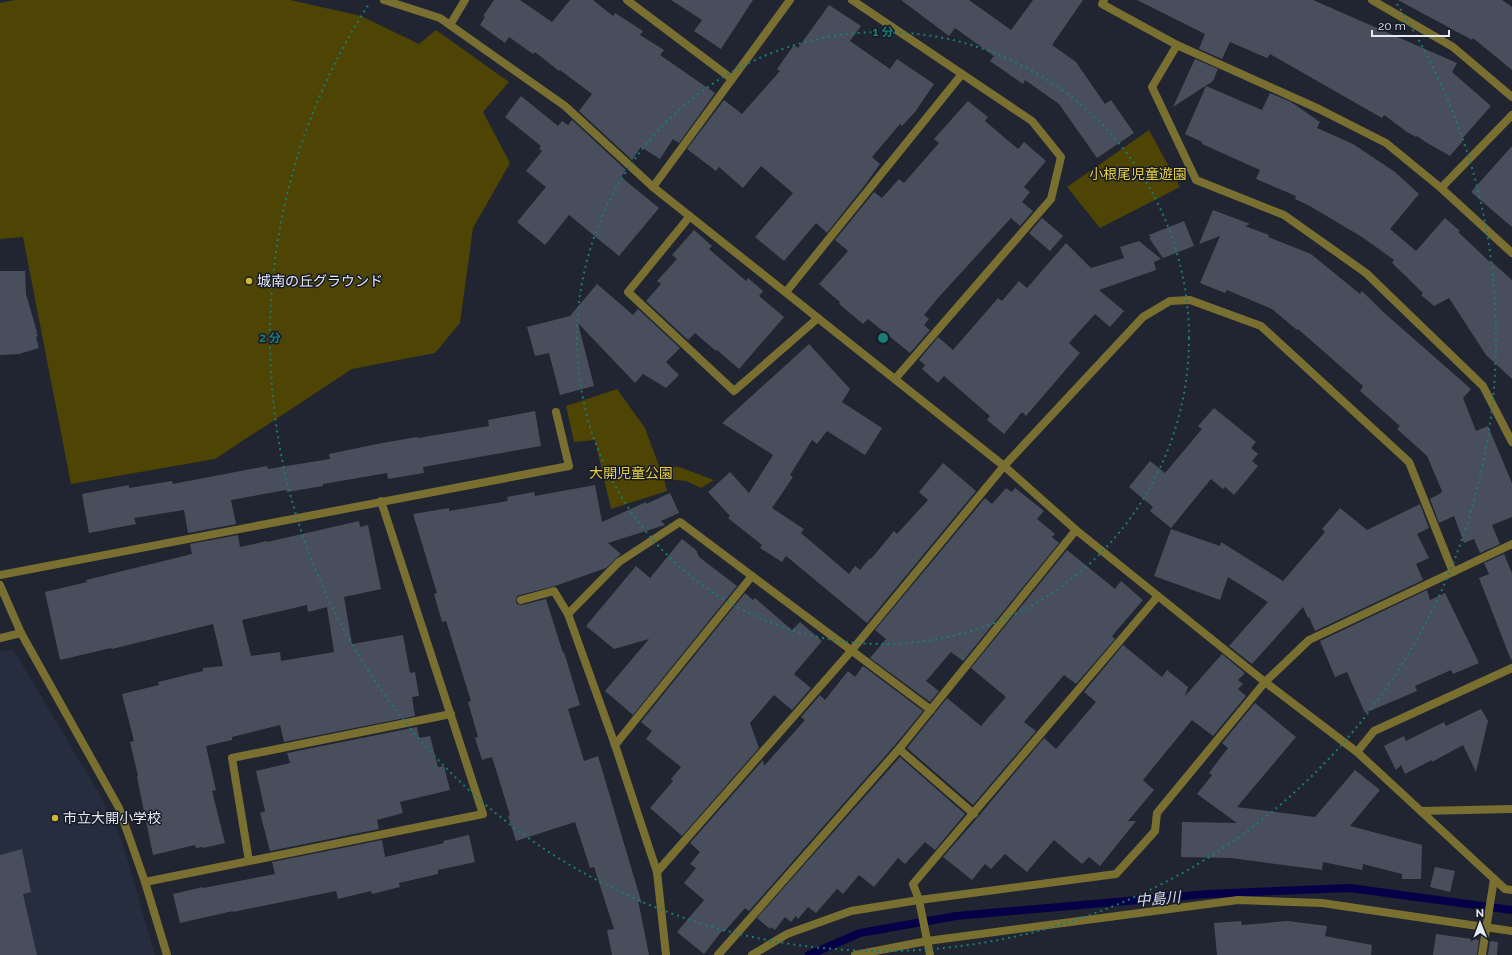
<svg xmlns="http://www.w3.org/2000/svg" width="1512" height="955" viewBox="0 0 1512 955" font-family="Raleway,'Noto Sans JP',sans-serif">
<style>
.built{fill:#262d3f}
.green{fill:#4e4403}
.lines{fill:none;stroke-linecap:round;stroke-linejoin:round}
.stream{stroke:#040047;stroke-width:8}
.building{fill:#484e5b;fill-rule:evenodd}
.street{stroke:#796f30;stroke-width:8}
.ring{fill:none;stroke:#1a7c75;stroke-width:2;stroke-dasharray:2 4}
.poi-dot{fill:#ceb838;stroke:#171b27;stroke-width:1.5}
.labels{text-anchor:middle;stroke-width:3;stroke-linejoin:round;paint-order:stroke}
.park-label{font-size:14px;fill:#e8d041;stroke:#171b27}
.poi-label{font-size:14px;fill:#e6e9f2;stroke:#171b27;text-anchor:start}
.water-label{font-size:15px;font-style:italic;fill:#d1daef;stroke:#171b27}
.centre{fill:#1a7c75;stroke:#171b27;stroke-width:2}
.ring-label{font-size:12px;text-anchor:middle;font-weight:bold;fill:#1a7c75;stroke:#171b27;stroke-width:3;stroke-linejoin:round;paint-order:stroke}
</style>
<rect width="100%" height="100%" fill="#202531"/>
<path class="built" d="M13,649L100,795L122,841L155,955H0V652Z"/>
<g class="green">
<path d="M15,0H290L361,16L419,44L436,30L509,82L483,112L510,163L473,228L460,323L435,353L352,369L215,459L71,484L23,237L0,239V3Z"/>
<path d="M1149,130L1180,187L1100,228L1067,187Z"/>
<path d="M617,389L645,428L659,466L679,467L714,480L701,488L686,481L664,479L667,491L611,509L595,440L574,442L566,406Z"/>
</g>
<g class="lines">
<path class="stream" d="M809,955L860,933L956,916L1207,894L1350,888L1512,910"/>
</g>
<g class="building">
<path d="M494,0H520L552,22L570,0H593L613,16L615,13L643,31L640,35L664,50L660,55L715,93L679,143L673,139L660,159L641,147L632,160L579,111L592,94L560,70L559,71L535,52L533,54L509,37L505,43L480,25L485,17L483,16Z"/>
<path d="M671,0H753L721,49L694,31L702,20Z"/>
<path d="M901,0H969L1011,30L1033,0H1083L1052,45L1076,62L1105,104L1111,100L1134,133L1097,158L1059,104L1025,80L1023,84L990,61L994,56L955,28L949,36Z"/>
<path d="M1137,0H1313L1457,63L1452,72L1491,106L1462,139V142L1450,156L1424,141L1417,136L1416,137L1407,132L1384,115L1382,118L1270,54L1267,58L1230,42L1222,59L1199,49L1205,34Z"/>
<path d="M1398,0H1502L1512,7V70L1473,38L1472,40Z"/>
<path d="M829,5L861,26L850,41L890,69L897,59L934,84L915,112L902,126L900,124L872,157L880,164L865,185L827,233L816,223L784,261L755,237L793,193L761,166L743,188L719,167L716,171L687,149L724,100L742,114L780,71L777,69L794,45L798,48Z"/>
<path d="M1195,59L1218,69L1213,81L1173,107Z"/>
<path d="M1206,86L1262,110L1270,93L1291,102L1320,122L1317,128L1353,144L1395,172L1419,194L1390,229L1416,251L1445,218L1460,231L1458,232L1491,263L1492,262L1512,280V379L1486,355L1449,298L1434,306L1421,295L1423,293L1392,263L1394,260L1362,237L1308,205L1295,199L1296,196L1256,179L1260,170L1202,144V142L1185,134Z"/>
<path d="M521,96L558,126L562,121L568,125L572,120L626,170L621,177L659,208L619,256L569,215L545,245L517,222L546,187L526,171L542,151L539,149L541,146L505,117Z"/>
<path d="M968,101L988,117L985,121L1018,149L1024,142L1046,161L1024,187L1030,192L1022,202L1033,211L1020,226L1011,218L938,298L924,315L929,319L924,325L930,330L910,353L868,319L863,324L839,304L840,302L819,284L848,251L835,240L874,192L882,198L899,179L904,183L939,143L934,139Z"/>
<path d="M1512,146V227L1471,192Z"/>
<path d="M1213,210L1250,224L1245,226L1269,235L1268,237L1311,254L1360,294L1362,291L1382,311L1471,389L1463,398L1476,431L1488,426L1512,483V517L1492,525L1500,544L1480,553L1474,539L1464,543L1454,516L1439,523L1430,499L1441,493L1442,491L1427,456L1397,429L1400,426L1360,391L1363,386L1298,329L1297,330L1272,309L1227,290L1225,293L1200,283L1220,236L1199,244Z"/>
<path d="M1042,218L1063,236L1050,251L1029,233Z"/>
<path d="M1184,221L1194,246L1163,258L1149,238H1151L1149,235Z"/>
<path d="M694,230L712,246L709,249L746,281L748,278L763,291L759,296L784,317L739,369L717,350L716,351L695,333L688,340L646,301L661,284L657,281L677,259L672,255Z"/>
<path d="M1139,241L1161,259L1154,262L1156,270L1099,290L1124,311L1110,327L1095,314L1069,343L1080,353L1026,416L1022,412L1004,434L987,420L990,416L944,376L938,383L922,369L925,365L919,360L938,337L953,350L998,298L1002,301L1019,281L1027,288L1066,243L1091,268L1124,258L1120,247Z"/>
<path d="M0,271H25L26,294L37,332H36L38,336L36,337L39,348L19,354L0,355Z"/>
<path d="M597,284L633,315L638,309L680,348L666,362L679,375L666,388L643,374L635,383L578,323L594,386L560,395L549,353L535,356L527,327L570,316Z"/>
<path d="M809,344L850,389L842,402L882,428L865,455L827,431L817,444L812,440L790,475L793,477L772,508L804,529L801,533L849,574L855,566L860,570L870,558L871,559L894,531L897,534L928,500L919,492L943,463L976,491L867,623L786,556L782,562L760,548L762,545L728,518L730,516L708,492L730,472L749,493L773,455L722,423Z"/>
<path d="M1214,408L1256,442L1251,448L1258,454L1252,461L1258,466L1234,495L1225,487L1223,489L1211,479L1171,528L1150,511L1153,507L1129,487L1150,461L1165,473L1202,429L1198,426Z"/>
<path d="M535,411L541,446L423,467L424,473L388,479L387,473L323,484V486L287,492L286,490L231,500L236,524L188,533L184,510L134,518L136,524L89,533L82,494L129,485V488L172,481L173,484L267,466L268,469L330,459L329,454L382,443L417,437L418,438L489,426L488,420Z"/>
<path d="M595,485L602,522L646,502V504L670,493L679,513L661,521L665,525L608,543L621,554L606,568L555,586L520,595L517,596L516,601L517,604L522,605L546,599L563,653L564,652L580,705L568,709L584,761L598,756L642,904L638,900L649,955H612L607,930L614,929L594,867L590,868L575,822L516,841L508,816L510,815L492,757L482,760L475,738L478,737L468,702L471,701L446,621L442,622L434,594L437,593L413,514L449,508V511L508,501L507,497L534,492L535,496Z"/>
<path d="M1006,488L1012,492L1015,488L1044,511L1037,519L1055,534L1052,537L1059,543L963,661L951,652L926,681L939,691L930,702L870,658L886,639L875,630L985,498L992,504Z"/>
<path d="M1420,504L1429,528L1417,534L1429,558L1416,564L1423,580L1315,631L1309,617L1308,618L1303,607L1252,664L1229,646L1268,602L1228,577L1220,600L1154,576L1171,529L1220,546L1221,542L1283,581L1325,532L1322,529L1340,508L1367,530Z"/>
<path d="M359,521L360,527L368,525L381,589L344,597L352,644L403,635L410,673L415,672L419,696L412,697L415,716L284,742L280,725L232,737V740L206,746L216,790L212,791L225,843L203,848V847L196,848L195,845L153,855L137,777L138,776L130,742L134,741L122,694L159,685L158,682L203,671V668L223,666L213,624L112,649L111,648L60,660L45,592L87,582L86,580L192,554L190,544L238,535L240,547L267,541V542ZM307,605L308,612L327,607L334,652L281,661L280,652L251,656L242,620Z"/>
<path d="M682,539L696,550L699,557L737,586L633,715L605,691L649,639L614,649L586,626L636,566L650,578Z"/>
<path d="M1067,550L1115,589L1121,581L1143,600L1112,636L1115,639L1076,684L1064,675L1024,722L1036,731L973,805L907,748L947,698L981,726L1006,697L971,668Z"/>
<path d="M1504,554L1512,573V659L1511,660L1479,578L1489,574L1484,563Z"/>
<path d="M1427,590L1430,600L1445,593L1479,663L1453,674L1451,670L1415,686L1417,691L1365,713L1347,672L1335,677L1320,641Z"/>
<path d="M745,593L753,600L755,598L792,630L800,622L822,641L794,674L811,688L792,710L774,695L750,723L759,748L682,836L650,808L673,781L671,779L681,767L646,739L652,731L641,722Z"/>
<path d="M1123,645L1162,677L1167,670L1188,687L1185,696L1222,654L1245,673L1238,680L1243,684L1238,689L1246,696L1213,736L1192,720L1143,780L1154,790L1128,821H1136L1100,866L1089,857L1082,864L1054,840L1027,872L1005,854L991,869L985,864L972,880L943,857L978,817L1044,738L1056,749L1096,702L1084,692Z"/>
<path d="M863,666L923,711L895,745L749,911L745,908L724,932L722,931L704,954L677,932L704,900L684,883L696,868L690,864L700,852L690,843L763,760L764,766L805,720L801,717L820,695L825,700L848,671L855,677Z"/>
<path d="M1255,703L1296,737L1237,807L1315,817L1355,770L1380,790L1350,826L1422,845L1421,879H1402V874L1363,864L1362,870L1323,862L1322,870L1231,858L1181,857L1182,822L1237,823L1197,794L1212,775L1209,773L1228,748L1222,743Z"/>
<path d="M1481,709L1488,721L1476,772L1463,745L1432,762V760L1405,774L1401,765L1396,770L1384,746L1404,736L1406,741L1444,722L1446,726Z"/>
<path d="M417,727L419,738L430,736L438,767L444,766L450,790L400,802L403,813L377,820L379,829L270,851L260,813L265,811L256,771L290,763L287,753Z"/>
<path d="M900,757L965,814L935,850L925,842L905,864L898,858L874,887L859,875L843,894L837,889L816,913L808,907L798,919L796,916L791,922L785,917L775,930L771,927L770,929L757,918Z"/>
<path d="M469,835L475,862L438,870V874L399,883L400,887L372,894L371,891L338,899L336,891L233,912V911L180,923L173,894L203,887V888L275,874L272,862L382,840L385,857L444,843L443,841Z"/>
<path d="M22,849L31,892L23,894L37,955H0V855Z"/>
<path d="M1435,867L1455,871L1450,892L1430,887Z"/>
<path d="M1241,921L1242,925L1288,921L1327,926L1325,936L1372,945L1371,955H1217L1214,923Z"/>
<path d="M1436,934L1479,940L1477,955H1433Z"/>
<path d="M1490,941L1498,942L1497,955H1488Z"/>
</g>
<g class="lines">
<g class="street">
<path d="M384,0L440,18L565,106L653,187L1004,466L1076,530L1158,596L1265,682L1357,752L1505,889L1512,890"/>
<path d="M627,0L732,79"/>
<path d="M852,0L1032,121L1061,157L1051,199L895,379"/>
<path d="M1104,0L1102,4L1177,45L1319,109L1386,143L1441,188L1512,253"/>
<path d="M1372,0L1453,47L1512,97"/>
<path d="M450,25L465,0"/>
<path d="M1177,45L1152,87L1196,180L1284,215L1366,273L1483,386L1512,442"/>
<path d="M653,187L790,0"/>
<path d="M1441,188L1512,115"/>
<path d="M690,216L628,292L734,391L818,318"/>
<path d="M786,292L962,74"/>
<path d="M0,575L569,466L556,412"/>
<path d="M0,585L21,633L119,808L145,882L167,955"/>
<path d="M521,600L554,591L568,614L615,745L657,872L666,955"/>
<path d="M568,614L619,562L680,522L931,710"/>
<path d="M0,638L21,633"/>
<path d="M615,745L752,576"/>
<path d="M899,749L974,814"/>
<path d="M1357,752L1374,731L1512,668"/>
<path d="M1421,811L1512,809"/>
<path d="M249,861L232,758L451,714"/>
<path d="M657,872L852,650L1004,466L1143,317L1170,301L1190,300L1261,326L1409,462L1453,572"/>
<path d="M145,882L483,814L381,501"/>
<path d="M718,955L899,749L1076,530"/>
<path d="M752,955L787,934L851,911L919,900L1116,874L1155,831L1157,813L1265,682L1309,640L1512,544"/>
<path d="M855,955L927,941L1238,900L1322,903L1512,931"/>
<path d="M930,955L919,900L913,884L1158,596"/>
<path d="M1482,955L1494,879"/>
</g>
</g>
<g class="ring">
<circle cx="883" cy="338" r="306"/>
<path d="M1397 4A613 613 0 1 1 369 4"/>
</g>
<g class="poi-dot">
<circle cx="249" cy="281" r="4"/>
<circle cx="55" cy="818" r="4"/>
</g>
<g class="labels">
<g class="park-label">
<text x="1138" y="179">小根尾児童遊園</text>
<text x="631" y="478">大開児童公園</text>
</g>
<g class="poi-label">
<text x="257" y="286">城南の丘グラウンド</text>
<text x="63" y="823">市立大開小学校</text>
</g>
<g class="water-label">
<text transform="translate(1158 899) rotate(-5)" y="5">中島川</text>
</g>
</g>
<circle cx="883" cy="338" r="6" class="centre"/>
<g class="ring-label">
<text x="883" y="36">1 分</text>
<text x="270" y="342">2 分</text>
</g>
<g transform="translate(1480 923) rotate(359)" stroke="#171b27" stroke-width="3" paint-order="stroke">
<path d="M0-3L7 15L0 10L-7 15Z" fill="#e6e9f2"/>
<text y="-6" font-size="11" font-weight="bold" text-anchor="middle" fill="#e6e9f2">N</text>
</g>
<path d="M1372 30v6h77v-6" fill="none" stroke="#e6e9f2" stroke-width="2"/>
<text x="1378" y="30" font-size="12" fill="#e6e9f2" stroke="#171b27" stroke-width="3" paint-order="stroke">20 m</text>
</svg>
